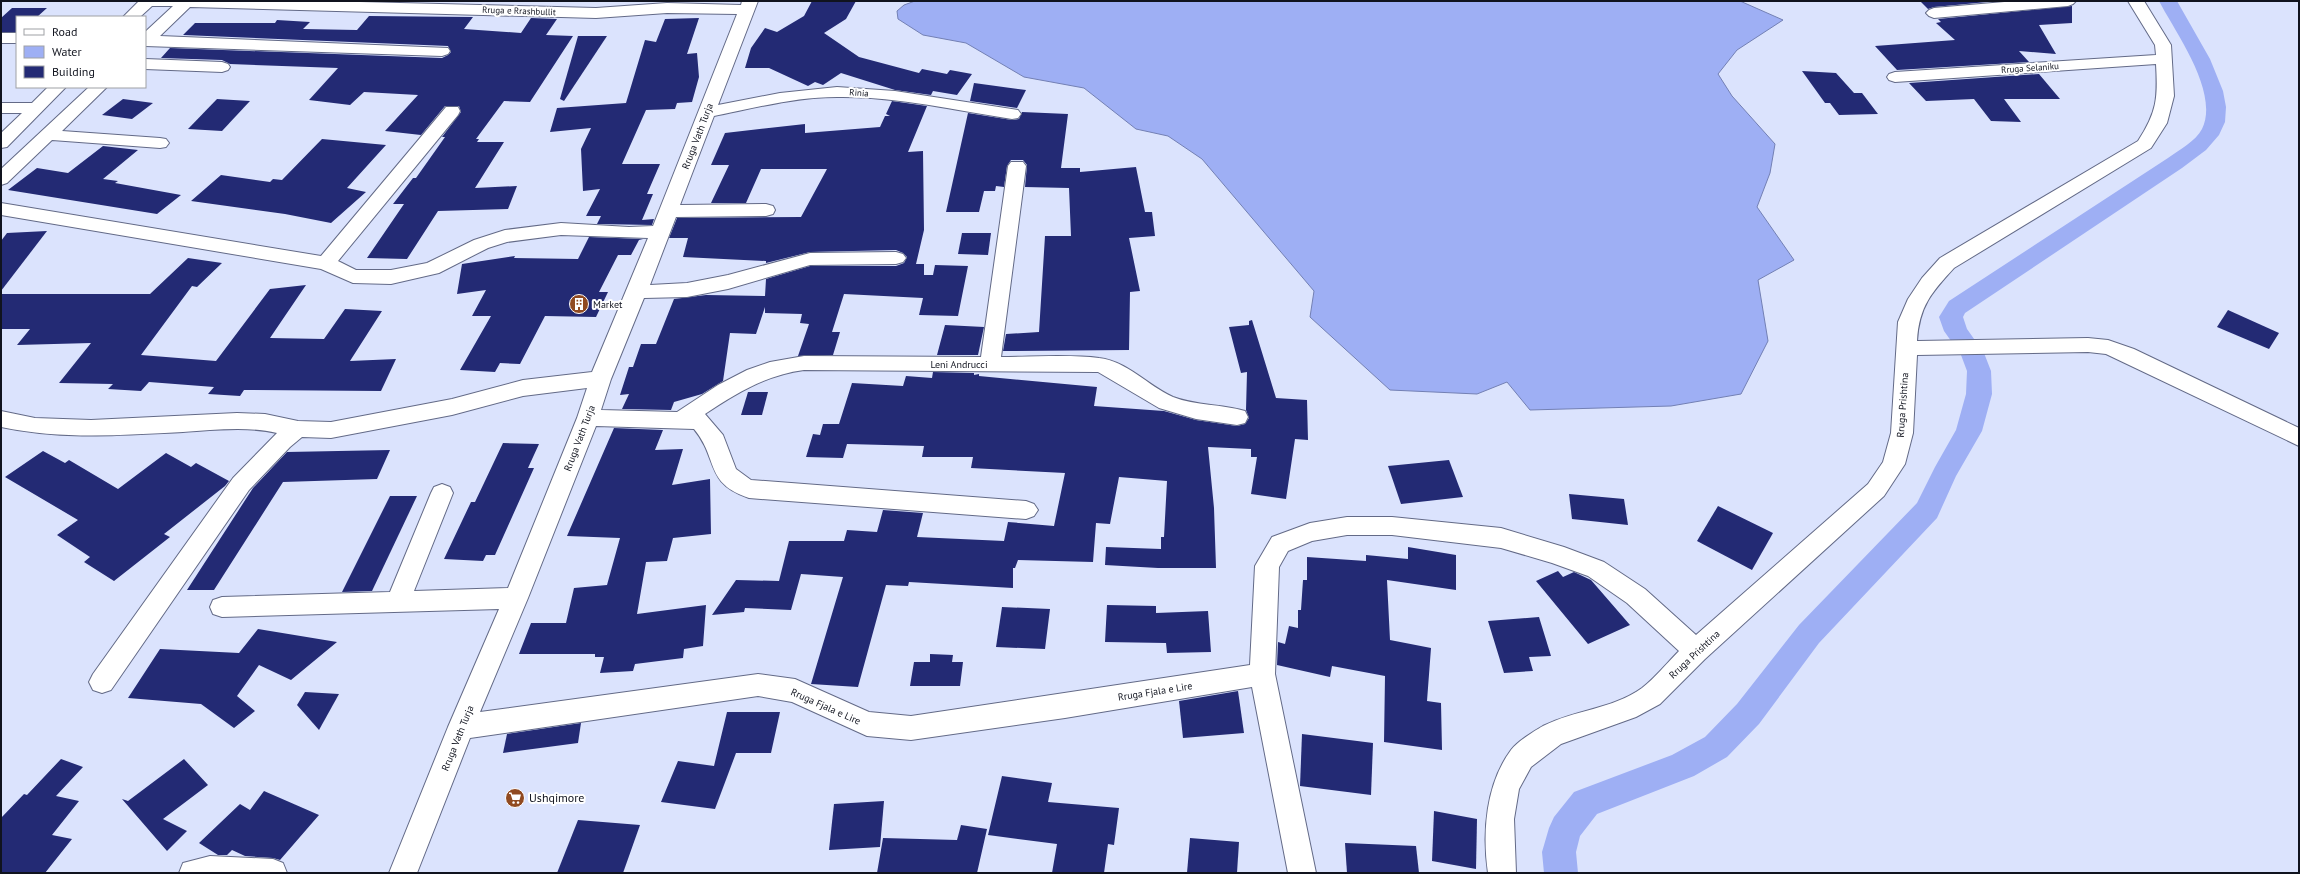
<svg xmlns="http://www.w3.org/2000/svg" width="2300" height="874" viewBox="0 0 2300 874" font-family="'PT Sans',sans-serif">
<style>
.water{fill:#9eaff4;stroke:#7380b4}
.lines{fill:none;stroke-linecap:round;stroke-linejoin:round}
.canal{fill:#9eaff4;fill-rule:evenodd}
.building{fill:#232a74}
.minor-casing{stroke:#636a87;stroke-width:2}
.minor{fill:#fff;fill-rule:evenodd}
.labels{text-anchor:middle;stroke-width:4;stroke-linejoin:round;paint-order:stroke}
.far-street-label{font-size:9px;fill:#10131e;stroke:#fff}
.street-label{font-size:10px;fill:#10131e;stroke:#fff}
.poi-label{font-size:10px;fill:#10131e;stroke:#fff;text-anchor:start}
.near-poi-label{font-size:12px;fill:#10131e;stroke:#fff;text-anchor:start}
</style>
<rect width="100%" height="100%" fill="#dbe3fd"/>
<path class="water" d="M915,1H1740L1783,20L1737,50L1718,74L1732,96L1775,144L1770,173L1757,207L1794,260L1758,280L1768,341L1741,394L1671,406L1530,410L1507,382L1477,394L1390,390L1310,317L1314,291L1202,159L1168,136L1136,129L1084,88L1024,77L966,43L923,35L898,19L897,11L904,5Z"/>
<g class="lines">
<path class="canal" d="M2159,1H2177L2210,59L2223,91L2226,107L2225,122L2219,135L2206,150L2182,168L1965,313L1963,317L1967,329L1984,353L1991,371L1992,394L1982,431L1956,476L1937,518L1819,643L1759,724L1727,757L1694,776L1597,814L1580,836L1576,852L1578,873H1544L1542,852L1549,828L1554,817L1574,792L1672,755L1705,737L1737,704L1799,625L1917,503L1935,467L1956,430L1966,394L1967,371L1961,355L1944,331L1939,317L1949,301L2168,158C2179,150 2196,141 2202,129C2220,92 2175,32 2159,1Z"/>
</g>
<g class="building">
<path d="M812,1H856L846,19L824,33L859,57L919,73L922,69L947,74L950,70L972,74L957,95L933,91L931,95L895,90L841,73L823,85L815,82L808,86L769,68H745L751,48L765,28L777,32L804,16Z"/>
<path d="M1920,1H1998L1934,7L1928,9Z"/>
<path d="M2072,6V23L2039,25L2056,54L2019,51L2029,62L1897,70L1875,46L1955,40L1936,23L1941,22L1938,19Z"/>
<path d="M12,8H47L37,17H17V32H1V18Z"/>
<path d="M369,16L473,17L464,29L521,33L531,18L557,19L546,35L573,36L530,102L504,101L476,139H479L477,142H504L475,188L517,186L508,209L438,211L407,259L367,258L404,204H393L413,178H416L445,137H442L461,112L459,106H445L421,135L385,131L418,95L364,92L350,105L309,100L338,68L230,64L222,60L161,58L170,48L442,58L448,55L451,52L448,46L183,35L195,23H275L277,20L310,22L303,29L357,30Z"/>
<path d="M699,18L687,54L697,53L699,77L692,102L677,103L675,109L646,110L622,164H660L647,194H653L642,220L654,219L652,225L597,224L601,216H586L600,189L583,191L581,149L591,128L550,132L557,108L626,103L645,40L656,42L665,19Z"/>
<path d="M578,36H607L564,101L560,99Z"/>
<path d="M1802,71L1836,73L1854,93H1862L1878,114L1839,115L1830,103H1825Z"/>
<path d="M2039,74L2060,99H2004L2021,122L1991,121L1974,99L1926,101L1909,83Z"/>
<path d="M974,83L1026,90L1017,108L970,101Z"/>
<path d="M123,99L153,103L132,119L102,115Z"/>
<path d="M217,99L250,101L222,131L188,129Z"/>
<path d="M892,101L927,106L908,152L923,151L924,230L916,264H924V275H933L935,265L968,266L958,316L919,315L923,298L844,294L832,332H840L833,355L798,356L809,324L800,323L802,314L765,313V307L756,334L730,333L723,381L702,394L674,402L671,410L622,409L629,394L620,395L629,367H633L641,344H656L674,299L706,295L765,296L766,279L810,266H896L904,263L907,257L903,253L896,250L810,252L766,263V261L683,257L688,238H669L677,218L801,217L827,169H761L746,203H711L729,165H711L725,133L805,124V133L880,127L885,116H890L886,114Z"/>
<path d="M1022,112L1068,114L1061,168H1080V172L1136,167L1145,212H1152L1155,236L1129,238L1140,291L1130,292L1129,350L1003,351L1006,334L1039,332L1045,236H1071L1069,188L1025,187L1027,165L1023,160H1011L1007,166L1004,187L996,186L995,191H984L979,212H946L968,113L1012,120L1019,119Z"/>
<path d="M322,139L386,145L347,188L366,192L331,223L285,214L191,201L221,175L270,182L273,179L282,180Z"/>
<path d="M103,146L138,150L103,179L118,181L115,183L181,195L157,214L8,190L37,168L68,173Z"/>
<path d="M47,231L1,291V241L7,233Z"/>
<path d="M962,233H991L988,255L958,254Z"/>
<path d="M589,237L643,239L639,240L631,255H618L599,292H608L596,317L545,316L520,364L500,363L495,372L460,370L491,316H472L486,290L457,294L462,264L515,256L514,258L578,259Z"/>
<path d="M188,258L222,263L197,287L192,286L141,355L216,361L270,289L306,285L270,338L324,339L345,309L382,311L350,361L396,359L381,391L244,390L240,396L208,394L214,387L149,382L141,391L108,389L113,384L59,383L91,343L17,345L30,329H1V294H150Z"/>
<path d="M2228,310L2279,333L2269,349L2217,327Z"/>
<path d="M1252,320L1276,398L1307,400L1308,440L1295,439L1286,499L1251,494L1257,457H1251V449L1208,447L1214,508L1216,568H1158L1105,565L1106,547L1161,549V537H1164L1167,481L1119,477L1110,524L1096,523L1093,562L1018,560L1015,568H1013V588L909,582L908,586L886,585L858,687L811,684L843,577L801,574L791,610L745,608L744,612L712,615L736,580L779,581L789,541H844L847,530L877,532L883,510L923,513L917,537L1004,541L1008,522L1054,526L1065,473L971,468L973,457H922L924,446L847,444L843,458L806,457L813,434L820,435L823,424H839L852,383L903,386L906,376L932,378L933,372L974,373V375L979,374V376L1097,387L1094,406L1164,411L1196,420L1237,426L1245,424L1249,418L1246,410L1247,372L1241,373L1229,327L1249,325V321Z"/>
<path d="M945,325L984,327L978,355H937Z"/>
<path d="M748,392H768L762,415H741Z"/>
<path d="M614,428L663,430L655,450L683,449L672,485L710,479L711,534L673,538L667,561L646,562L637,614L706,605L703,646L684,649L683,658L635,664L633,671L600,673L604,657H595V654H519L531,623H566L574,588L607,585L620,538L567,536Z"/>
<path d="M503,443L539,444L528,468H534L495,555H486L483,561L444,559L471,502H475Z"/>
<path d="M390,450L377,479L283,482L214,590H187L253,488L287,452Z"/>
<path d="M43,451L65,463L69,460L118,489L166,453L191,467L196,463L229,481L225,486L164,534L170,537L114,581L84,562L90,557L57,535L78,520L5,477Z"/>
<path d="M1449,460L1463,497L1401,504L1388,466Z"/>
<path d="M1569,494L1624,499L1628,525L1572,519Z"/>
<path d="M390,496H417L372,591L342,592Z"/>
<path d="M1718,506L1773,533L1752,570L1697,541Z"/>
<path d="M1408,547L1456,555V590L1387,580L1390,640L1431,648L1427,701L1441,703L1442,750L1384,742L1385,676L1332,666L1330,677L1277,665L1278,642L1285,644L1289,626L1298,628V610H1301L1303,580H1307V557L1366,561V555L1408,559Z"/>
<path d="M1558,571L1563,577L1574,572L1591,580L1630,625L1588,644L1536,581Z"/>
<path d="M1107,605L1156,606V613L1208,611L1211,652L1167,653L1166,643L1105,642Z"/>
<path d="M1002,607L1050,609L1045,649L996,647Z"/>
<path d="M1539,617L1551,656L1529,657L1533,671L1504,673L1488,621Z"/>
<path d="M258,629L337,642L291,680L259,665L237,696L255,711L234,728L201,704L128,698L160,649L239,653Z"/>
<path d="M930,654L953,655L952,662H963L960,686H910L914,662H930Z"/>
<path d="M1238,691L1244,733L1183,738L1179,701Z"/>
<path d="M305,692L339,694L319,730L297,705Z"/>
<path d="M727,712H780L771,753H736L715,809L661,802L678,761L714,766Z"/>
<path d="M581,723L578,743L503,753L507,734Z"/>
<path d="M1302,734L1373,743L1371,795L1300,786Z"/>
<path d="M61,759L83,767L56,796L79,801L52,835L72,839L45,873H1V818L24,794L27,795Z"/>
<path d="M184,759L208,785L163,819L187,831L167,851L122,799L128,801Z"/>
<path d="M1002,776L1052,783L1048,802L1119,808L1114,845L1108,844L1104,873H1052L1057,844L988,835Z"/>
<path d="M264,791L319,815L280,860L273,858L245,856L232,850L227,855H218L199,843L240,804L250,810Z"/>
<path d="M884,801L880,847L829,850L834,804Z"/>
<path d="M1434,811L1477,819L1476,869L1432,861Z"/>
<path d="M578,820L640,825L623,873H557Z"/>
<path d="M961,825L987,829L977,873H877L883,838L957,840Z"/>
<path d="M1190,838L1239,842L1237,873H1187Z"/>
<path d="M1345,843L1416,846L1419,873H1347Z"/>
</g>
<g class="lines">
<g class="minor-casing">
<g id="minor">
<path d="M139,1H320L596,8L667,3L741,5L742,1H758L718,105L780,93L837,87L895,91L1018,110L1021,114L1018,118L1012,119C954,110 895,96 837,97C795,97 754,108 714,116L680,205L766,204L773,206L775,210L773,214L766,216L676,217L650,285L687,283L728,275L810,253L896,252L903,254L906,258L903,262L896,264L810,265L728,289L687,297L644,298L611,379L601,410L677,412L718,385L747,370L770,362L804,356L981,357L1008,166L1011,162H1023L1026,166L1001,357C1031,357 1070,354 1099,358C1127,361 1148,386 1173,397C1196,406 1222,404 1245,411L1248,417L1245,423L1237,425L1196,419L1159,408L1098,372L804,370C766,375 736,393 705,414L723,435L736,469L751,480L1026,501L1034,504L1038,510L1034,516L1026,519L749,498C704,483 719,459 694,429L596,426L528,598L480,712L758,674L795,679L869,712L911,716L1250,665L1255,566L1272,537L1310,523L1347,517H1392L1501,528L1564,547L1604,562L1645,589L1696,635L1868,484L1883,462L1891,433L1898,322L1908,299L1922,278L1940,258L2138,141C2157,112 2158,98 2156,64L1895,82L1889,80L1887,77L1889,74L1895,72L2156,55L2155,45L2128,1H2144L2171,45L2174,96L2167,123L2151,148L1954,268C1932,292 1919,306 1917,341L2088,338L2108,340L2134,349L2299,428V446L2106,354L2088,352L1917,355L1913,433L1905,464L1884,496L1705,659L1660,704L1636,717L1561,744L1531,767L1519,789L1514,819L1516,873H1488C1482,832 1486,784 1511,750C1517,742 1534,731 1543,726C1574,710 1613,709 1642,688C1655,678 1667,663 1679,651L1627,603L1588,576L1552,563L1501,548L1392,535H1347L1312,541L1288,551L1279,567L1275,674L1316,873H1288L1252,687L1065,718L911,740L867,736L792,702L758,696L470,738L417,873H389L448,727L499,609L222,617L213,614L210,607L213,600L222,597L390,592L431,493L434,487L442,484L450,487L453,493L414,591L508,588L577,418L587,388L523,396L452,415L331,438L302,437L290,447L249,490L111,690L102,693L93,690L89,682L93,674L233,478L277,433C247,426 214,430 183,432C121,435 62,440 1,427V411L35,418L91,420L237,413L265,414L298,421L331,422L452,399L523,380L592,372L648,238L561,235L507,242L488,248L439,273L391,284L353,283L321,269L1,215V203L321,256L446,107H458L460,111L458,115L338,261L356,270H391L427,263L474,240L505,230L561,223L629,227L653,226L737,14L667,13L596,18L190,7L160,36L448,48L450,51L448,54L442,56L145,46V32L173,6H152L140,17H123Z"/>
<path d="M2016,1H2076L2073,4L2068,6L1934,18L1929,16L1926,13L1929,10L1934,8Z"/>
<rect x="1" y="33" width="16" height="10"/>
<path d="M145,59L222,62L228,64L230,67L228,70L222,72L145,69Z"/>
<path d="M48,87H66L7,147L1,148V133L22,113H1V103H32Z"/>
<path d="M89,87H107L62,131L160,138L166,139L169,143L166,147L160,148L52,140L7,183L1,185V169Z"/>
<path d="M210,856L273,859L283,863L287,873H179L183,863Z"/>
</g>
</g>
<use href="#minor" class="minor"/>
</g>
<defs>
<g id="building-disc" transform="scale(1)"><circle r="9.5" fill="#904a21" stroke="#fff"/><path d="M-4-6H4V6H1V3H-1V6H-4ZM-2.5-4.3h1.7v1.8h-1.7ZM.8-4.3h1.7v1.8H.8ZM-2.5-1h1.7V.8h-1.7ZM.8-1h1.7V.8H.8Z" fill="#fff"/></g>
<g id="supermarket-disc" transform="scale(1)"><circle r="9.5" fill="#904a21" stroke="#fff"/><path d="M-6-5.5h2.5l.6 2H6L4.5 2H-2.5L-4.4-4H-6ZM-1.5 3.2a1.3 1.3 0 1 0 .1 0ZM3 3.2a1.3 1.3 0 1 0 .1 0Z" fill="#fff"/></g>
</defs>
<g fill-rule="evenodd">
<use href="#building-disc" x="579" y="304"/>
<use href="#supermarket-disc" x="515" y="798"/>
</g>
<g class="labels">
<g class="far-street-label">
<text transform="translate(519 11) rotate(2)" y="3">Rruga e Rrashbullit</text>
<text transform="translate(2030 68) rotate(-4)" y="3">Rruga Selaniku</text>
<text transform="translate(859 93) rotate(4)" y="3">Rinia</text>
</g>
<g class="street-label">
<text transform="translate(697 136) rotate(-69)" y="4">Rruga Vath Turja</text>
<text x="959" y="368">Leni Andrucci</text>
<text transform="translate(1902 405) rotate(-86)" y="4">Rruga Prishtina</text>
<text transform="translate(579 438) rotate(-69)" y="4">Rruga Vath Turja</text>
<text transform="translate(1694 654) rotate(-43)" y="4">Rruga Prishtina</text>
<text transform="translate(1155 691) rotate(-9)" y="4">Rruga Fjala e Lire</text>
<text transform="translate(826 706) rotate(24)" y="4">Rruga Fjala e Lire</text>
<text transform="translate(457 738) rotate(-68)" y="4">Rruga Vath Turja</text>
</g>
<g class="poi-label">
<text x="593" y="308">Market</text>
</g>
<g class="near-poi-label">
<text x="529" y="802">Ushqimore</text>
</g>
</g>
<rect width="2300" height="874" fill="none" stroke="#10131e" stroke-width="4"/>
<rect x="16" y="16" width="130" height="72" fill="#ffffff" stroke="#9fa1a5"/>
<rect x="24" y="29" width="20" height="6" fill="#ffffff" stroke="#9fa1a5"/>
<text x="52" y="36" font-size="12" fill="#10131e">Road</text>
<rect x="24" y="46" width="20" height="12" fill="#9eaff4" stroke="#9fa1a5"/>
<text x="52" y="56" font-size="12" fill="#10131e">Water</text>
<rect x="24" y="66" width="20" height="12" fill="#232a74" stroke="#9fa1a5"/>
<text x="52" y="76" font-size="12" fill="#10131e">Building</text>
</svg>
